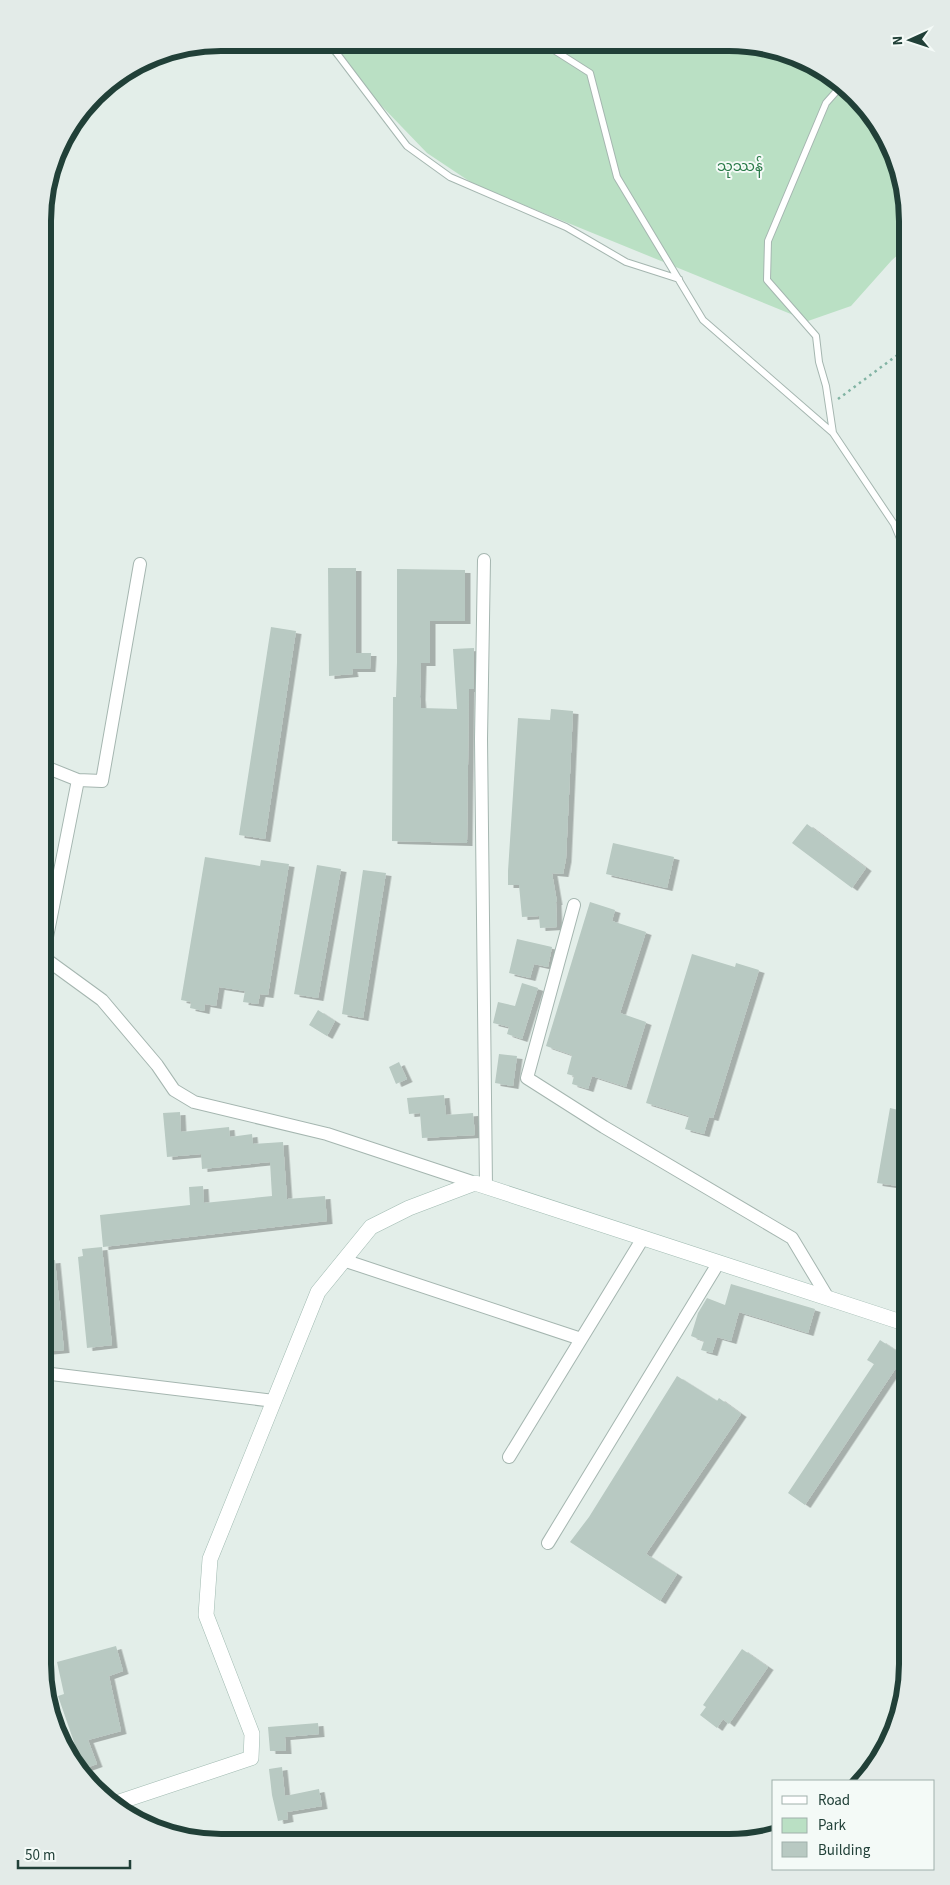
<svg xmlns="http://www.w3.org/2000/svg" width="950" height="1885" font-family="'Source Sans 3','Noto Sans Myanmar',sans-serif">
<style>
.green{fill:#bae0c4}
.building{fill:#b8c9c2;filter:url(#shadow)}
.lines{fill:none;stroke-linecap:round;stroke-linejoin:round}
.lane-casing{stroke:#a5b6b0;stroke-width:8}
.street-casing{stroke:#a5b6b0;stroke-width:14}
.secondary-casing{stroke:#a0bab1;stroke-width:16}
.path{stroke:#81b3a3;stroke-width:2.5;stroke-dasharray:2.5 4;stroke-linecap:butt}
.lane{stroke:#fff;stroke-width:6}
.street{stroke:#fff;stroke-width:12}
.secondary{stroke:#fff;stroke-width:15}
.labels{text-anchor:middle;stroke-width:4;stroke-linejoin:round;paint-order:stroke}
.park-label{font-size:14px;fill:#297a48;stroke:#f4faf7}
.rim{fill:none;stroke:#214038;stroke-width:6}
</style>
<defs>
<filter id="shadow"><feDropShadow dx="5.5" dy="3" stdDeviation="0" flood-color="#0004"/></filter>
</defs>
<rect width="100%" height="100%" fill="#e3eee9"/>
<path class="green" d="M321 43 764 46 847 87 898 164 907 221V247L892 260 851 306 808 321 475 185 427 153Z"/>
<path class="building" d="M328 568H356V653H371L370 669H352L353 674 329 676Z
M397 569 465 570V621H430V663H421L420 697 421 708 457 709 453 649 474 648V689H469L467 843 392 841 393 697H396L397 662Z
M271 627 296 631 265 839 239 835Z
M551 709 573 711 566 859 563 874 552 873 557 902H556L557 927 540 928 539 916 522 917 519 885H508V871L518 718 550 720Z
M807 824 866 868 852 888 792 843Z
M613 843 674 857 667 888 606 874Z
M205 857 260 866 261 860 289 864 268 995 260 994 258 1004 243 1002 245 991 219 987 216 1006 205 1004 204 1011 190 1008 191 1002 181 1000Z
M317 865 341 869 318 998 294 994Z
M363 870 386 873 363 1018 342 1014Z
M590 902 615 910 612 921 646 932 620 1013 646 1022 626 1087 592 1076 588 1089 572 1084 574 1076 567 1074 572 1055 546 1046Z
M517 939 552 947 548 967 534 964 530 978 509 973Z
M692 954 735 967 736 963 759 970 713 1118 709 1117 704 1134 685 1129 689 1116 646 1103Z
M522 983 538 988 522 1039 507 1034 509 1027 493 1023 498 1002 515 1006Z
M318 1010 335 1021 327 1036 309 1025Z
M499 1054 517 1056 513 1086 495 1083Z
M399 1062 407 1079 396 1084 389 1067Z
M444 1095 446 1115 473 1113 475 1135 422 1138 420 1113 409 1114 407 1098Z
M890 1108 907 1112V1137L898 1186 877 1183Z
M180 1112 181 1132 229 1127 230 1137 252 1134 253 1144 283 1142 287 1199 325 1196 327 1221 103 1247 100 1215 190 1205 189 1187 203 1186 204 1203 272 1196 270 1162 202 1169 201 1154 167 1157 163 1113Z
M102 1247 112 1345 87 1348 78 1257 83 1256 82 1249Z
M55 1260 64 1350 43 1352V1261Z
M731 1284 815 1309 808 1333 739 1312 731 1341 717 1337 712 1353 701 1350 704 1341 691 1336 698 1313 707 1298 725 1305Z
M880 1340 904 1356 805 1505 788 1493 874 1364 867 1360Z
M677 1376 717 1401 719 1398 741 1414 646 1554 677 1574 660 1601 570 1542 589 1517Z
M116 1646 123 1671 109 1676 121 1731 88 1740 97 1764 83 1769 72 1746 75 1745 58 1696 64 1694 57 1662Z
M742 1649 768 1667 729 1724 723 1719 717 1728 700 1715 706 1707 703 1705Z
M318 1723 319 1734 285 1737 286 1751H270L268 1727Z
M282 1767 285 1796 319 1789 322 1806 287 1812 288 1819 278 1821 272 1795 269 1769Z"/>
<g class="lines">
<defs>
<path id="lane" d="M329 43 407 146 450 177 566 227 626 262 679 279
M546 45 590 73 617 177 703 320 833 433
M842 85 826 103 768 241 767 280 816 336 819 362 826 386 833 433 894 524 907 555"/>
<path id="street" d="M44 556V552
M484 560 481 739 486 1186
M43 766 78 780 102 781 140 564
M78 780 43 957 102 1000 157 1065 174 1090 194 1102 327 1134 475 1183
M574 905 527 1078 604 1127 792 1238 828 1298
M343 1260 581 1339
M43 1373 274 1401
M509 1457 643 1238
M548 1543 719 1262"/>
<path id="secondary" d="M113 1804 251 1758 252 1734 206 1615 210 1559 318 1292 371 1227 409 1208 475 1183 907 1324"/>
</defs>
<use href="#lane" class="lane-casing"/>
<use href="#street" class="street-casing"/>
<use href="#secondary" class="secondary-casing"/>
<path class="path" d="M838 399 907 348"/>
<use href="#lane" class="lane"/>
<use href="#street" class="street"/>
<use href="#secondary" class="secondary"/>
</g>
<g class="labels">
<g class="park-label">
<text x="740" y="171">သုဿန်</text>
</g>
</g>
<path d="M0 0H950V1885H0ZM221 51H729A170 170 0 0 1 899 221V1664A170 170 0 0 1 729 1834H221A170 170 0 0 1 51 1664V221A170 170 0 0 1 221 51Z" fill="#e3ebe8" fill-rule="evenodd"/>
<path class="rim" d="M221 51H729A170 170 0 0 1 899 221V1664A170 170 0 0 1 729 1834H221A170 170 0 0 1 51 1664V221A170 170 0 0 1 221 51Z"/>
<rect x="772" y="1780" width="162" height="90" fill="#f4faf7" stroke="#a0b0ab"/>
<rect x="782" y="1796" width="25" height="8" fill="#ffffff" stroke="#a0b0ab"/>
<text x="818" y="1805" font-size="15" fill="#214038">Road</text>
<rect x="782" y="1818" width="25" height="15" fill="#bae0c4" stroke="#a0b0ab"/>
<text x="818" y="1830" font-size="15" fill="#214038">Park</text>
<rect x="782" y="1842" width="25" height="15" fill="#b8c9c2" stroke="#a0b0ab"/>
<text x="818" y="1855" font-size="15" fill="#214038">Building</text>
<g transform="translate(910 40) rotate(267)" stroke="#f4faf7" stroke-width="4" paint-order="stroke">
<path d="M0-4L9 19L0 12L-9 19Z" fill="#214038"/>
<text y="-8" font-size="14" font-weight="bold" text-anchor="middle" fill="#214038">N</text>
</g>
<path d="M18 1860v8h112v-8" fill="none" stroke="#214038" stroke-width="2.5"/>
<text x="25" y="1860" font-size="15" fill="#214038" stroke="#f4faf7" stroke-width="4" paint-order="stroke">50 m</text>
</svg>
